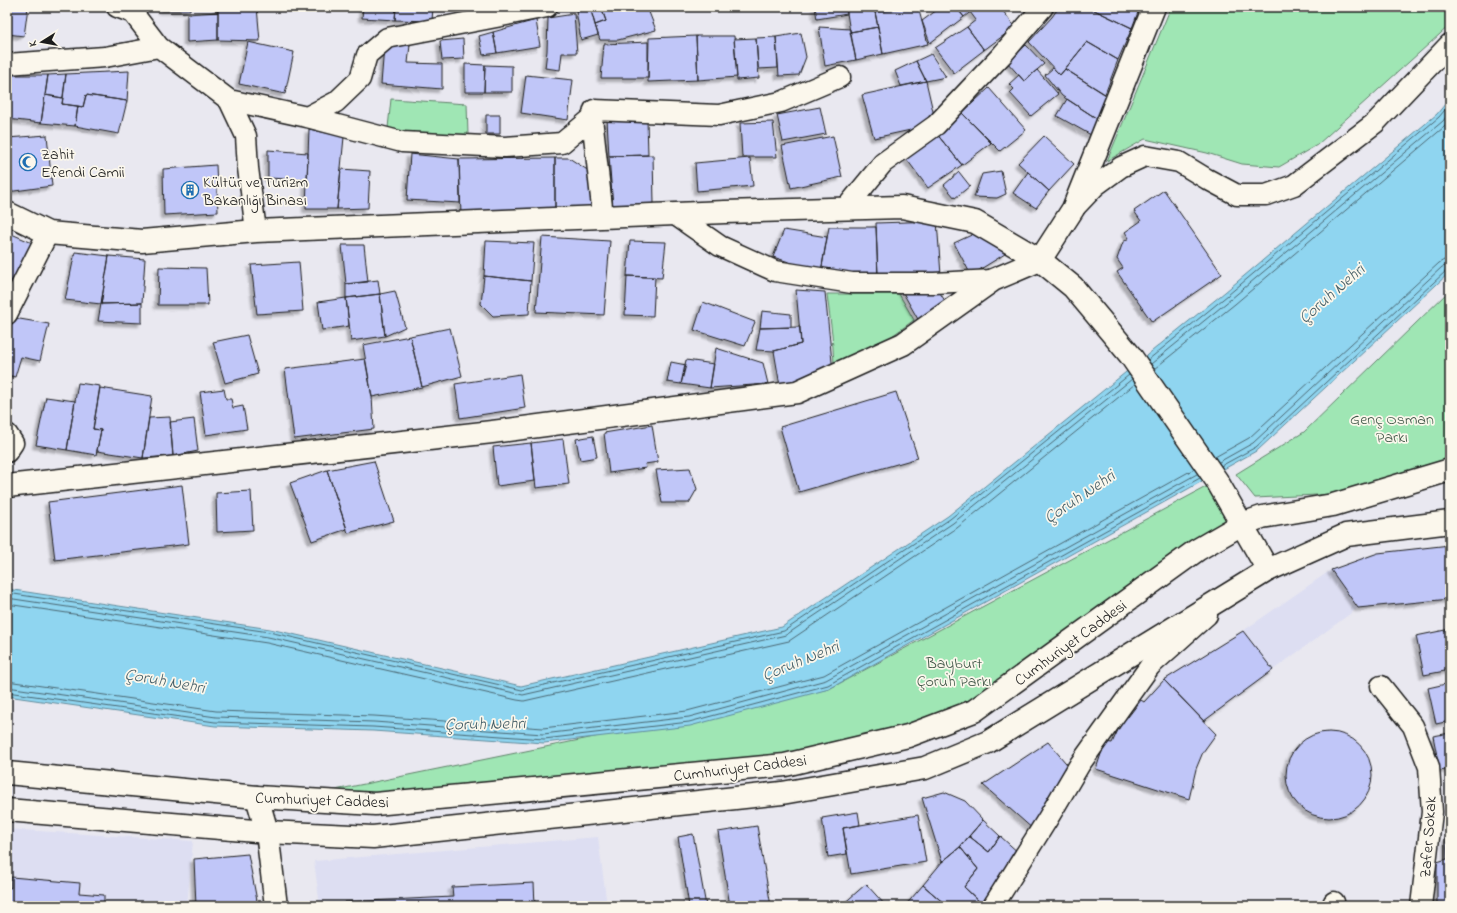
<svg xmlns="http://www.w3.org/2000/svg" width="1457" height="913" font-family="'Indie Flower',sans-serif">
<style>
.built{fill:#dddef2}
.green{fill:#9fe6b4;stroke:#5e8168}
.water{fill:#8fd5f0;stroke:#618b9b}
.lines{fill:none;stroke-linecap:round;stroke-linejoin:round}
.shore{stroke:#4a6671;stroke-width:1}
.building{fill:#c0c6f8;stroke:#1c1c1c;filter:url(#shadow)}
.minor-casing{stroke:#1c1c1c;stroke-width:23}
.tertiary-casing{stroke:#1c1c1c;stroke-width:25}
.secondary-casing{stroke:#1c1c1c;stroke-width:25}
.minor{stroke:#fbf7ec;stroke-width:20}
.tertiary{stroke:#fbf7ec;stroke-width:22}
.secondary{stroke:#fbf7ec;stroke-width:22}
.labels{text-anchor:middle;stroke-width:3.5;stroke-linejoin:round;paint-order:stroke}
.poi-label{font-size:16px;fill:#1c1c1c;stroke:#fbf7ec;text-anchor:start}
.park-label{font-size:16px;fill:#43594a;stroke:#fbf7ec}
.street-label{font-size:16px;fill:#1c1c1c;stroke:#fbf7ec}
.water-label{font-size:17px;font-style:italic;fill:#445d66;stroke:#fbf7ec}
</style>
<defs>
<filter id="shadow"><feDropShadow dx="-3.5" dy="3.5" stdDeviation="1" flood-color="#0004"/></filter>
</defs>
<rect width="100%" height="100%" fill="#e9e8f0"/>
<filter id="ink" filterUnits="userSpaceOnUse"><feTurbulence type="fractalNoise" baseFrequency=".025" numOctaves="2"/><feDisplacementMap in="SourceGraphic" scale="8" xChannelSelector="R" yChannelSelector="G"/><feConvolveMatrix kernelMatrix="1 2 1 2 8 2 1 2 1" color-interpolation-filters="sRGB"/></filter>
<g filter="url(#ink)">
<path class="built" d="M1331 570 1358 608 1273 670 1243 631Z
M7 829 193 841 187 906H7Z
M598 837 607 906H320L314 861Z"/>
<path class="green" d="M1171 7H1450V25L1317 145 1279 167 1242 164 1207 153 1145 139 1107 161Z
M391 99 467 104 468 135H426L388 128Z
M1450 290V470L1378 492 1255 498 1236 474 1304 432Z
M827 294H899L914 320 885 341 834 363 832 334Z
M1217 481 1242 524 974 711 773 766 291 799 829 689Z"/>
<path class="water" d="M1450 98V272L1258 450 829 689 690 726 544 743 373 731 215 726 7 696V589L270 629 521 686 782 627 948 516 1225 292 1437 114Z"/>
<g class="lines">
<path class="shore" d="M1148 360 1228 295 1439 117 1450 104
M1151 364 1231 299 1443 121 1450 112
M1154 369 1235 304 1450 122
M1215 457 1249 438 1439 263 1444 260 1450 259
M1219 462 1253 443 1442 267 1450 265
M1221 466 1256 447 1446 271 1450 270
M7 593 269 632 522 690 784 631 950 519 1129 375
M7 598 268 637 523 695 786 635 953 523 1132 379
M7 604 267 643 517 700 524 701 789 641 957 528 1135 384
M7 681 216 711 374 716 543 728 687 711 824 675 1194 469
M7 687 216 717 374 722 543 734 689 717 826 680 1197 474
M7 692 215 722 373 727 544 739 689 722 828 685 1200 478"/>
</g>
<path class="building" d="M7 7H28L24 36 7 34Z
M162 7H190V10H162Z
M218 7H257L260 41 218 40Z
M363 7H396L395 20 362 18Z
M396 7H433L432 21 395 20Z
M590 7H601L606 21 595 25Z
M590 7 598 35 581 40 576 11Z
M601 7H647L656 30 618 40H600L595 25 606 21Z
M815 7H846L847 14 817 19Z
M846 7H874L878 27 850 32Z
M918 7 928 44 883 54 875 12Z
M941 7H956L964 17 930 43 922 21Z
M956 7H977L964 17Z
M977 7H1000L1015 27 984 50 967 27 976 20 970 12Z
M1059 7H1088L1132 28 1118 60 1087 42 1060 75 1029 42 1052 17Z
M1088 7H1140L1132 28Z
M218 12V40L187 42V14Z
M574 14 577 53H562L560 70 545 68 547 51 548 18Z
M536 20 540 46 497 53 493 32Z
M819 27 850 29 856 60 825 66Z
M878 27 883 54 856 60 850 32Z
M967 27 984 50 954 73 935 48Z
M493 32 497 53 483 55 479 36Z
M801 33 806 57 799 75 779 76 776 37Z
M696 36H734L737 77 698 80Z
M696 36 698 80 648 82 649 38Z
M776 37 778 68 758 69 756 38Z
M756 38 759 78 737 80 734 39Z
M463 39 464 59 442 60 440 41Z
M248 42 294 52 285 94 239 84Z
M648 42V78H601L604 44Z
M1087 42 1118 60 1105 94 1065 69Z
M410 45 408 63 442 64V89L381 84 384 47Z
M1026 45 1044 64 1024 81 1007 62Z
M931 54 946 77 926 81 916 61Z
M916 61 926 81 901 86 895 71Z
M465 64 485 65 484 92H465Z
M485 65 512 66V92H484Z
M1053 68 1060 75 1065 69 1109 97 1099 120 1062 96 1045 75Z
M1037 70 1058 94 1031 116 1010 93 1014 89 1009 84 1019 75 1024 81Z
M129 71 127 101 86 95 83 107 62 104 66 74Z
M66 74 63 98 45 95 48 75Z
M9 75H48L41 123 7 119V85Z
M526 75 573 80 568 120 521 113Z
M926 81 935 120 929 126 874 138 862 95Z
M989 88 1026 130 1000 151 962 113Z
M45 95 63 98 62 104 78 106 75 126 41 123Z
M86 95 127 101 119 134 75 126 78 106 83 107Z
M1067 99 1099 120 1091 135 1057 116Z
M820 107 826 134 783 142 777 115Z
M962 113 991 143 962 165 936 133Z
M486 115H500V134H486Z
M607 119 647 120 648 155 609 156Z
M773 122 777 157H742L740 123Z
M309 129 344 137 337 209H306Z
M936 133 962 165 928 188 905 157Z
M47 135 52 186 7 192V138Z
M833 136 842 177 791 188 782 146Z
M1044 136 1074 164 1049 191 1018 163Z
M268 150 308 153 307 180 268 178Z
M410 154 459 159 460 203 407 200Z
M653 155 654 204 613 208 609 156Z
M555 158V209L461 215 459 159Z
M555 158H569L592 173V206L555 209Z
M750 158 753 186 697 191 695 163Z
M216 165 218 212 164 215 163 169Z
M341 169 370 171 368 208 337 209Z
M1001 171 1006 194 997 198 974 197 982 174Z
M959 172 970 186 955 198 944 185Z
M1028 172 1049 191 1036 208 1013 193Z
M1164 190 1222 274 1152 322 1117 272 1123 268 1117 259 1123 242 1129 238 1125 232 1141 221 1134 211Z
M937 221 941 275 878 277 876 223Z
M829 227H876L878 277 821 272Z
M784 230 827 237 821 272 773 257Z
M7 232 37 245 7 306Z
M978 232 1005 254 971 275 954 243Z
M542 237 610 241 604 315 536 312Z
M486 241 534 243 531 281 484 276Z
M630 241 666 242 662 278 627 276Z
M342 245H364L368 282 346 284Z
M75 252 109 256 101 304 65 300Z
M109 256 145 259 142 303 101 304Z
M299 262 303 311 257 314 251 265Z
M159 267 206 268 208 305H158Z
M484 276 531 281 529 314 493 316 481 304Z
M627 276 655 277 653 316 625 315Z
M378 280 380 294 346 298V284Z
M937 288 945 301 919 321 902 291Z
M796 290 825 292 833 372 780 386 774 351 801 344Z
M395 291 405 327 385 336 380 294Z
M380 294 385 336 351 341 346 298Z
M346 298 349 326 322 330 318 302Z
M703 302 755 322 745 346 694 330Z
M142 303V323L98 321 101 304Z
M762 311 791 314V327L760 328Z
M8 317 49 324 40 361 21 357 15 377 7 375V320Z
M800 327 801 344 774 351 756 350 760 328Z
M450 328 462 376 422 387 410 336Z
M247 335 258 374 225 383 213 342Z
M410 336 422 387 372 397 363 345Z
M716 348 763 363 768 384 710 388Z
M365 359 372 397 374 429 294 439 285 369Z
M686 360 714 364 710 388 681 384Z
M671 362 686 365 681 384 667 382Z
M520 374 525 408 460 418 455 384Z
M78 383 100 386 93 429 101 430 96 455 67 450Z
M100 388 152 396 143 458 97 451 101 430 93 429Z
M224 389 226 399H231L233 408 243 406 247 429 206 435 200 392Z
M896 392 918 458 799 492 780 427Z
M46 397 75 401 67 450 36 445Z
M170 417 173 456 143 458 149 418Z
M194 419 198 451 173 456 170 422Z
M652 425 658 462 645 464 646 468 609 473 604 433Z
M593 436 597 457 580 460 576 439Z
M563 439 569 484 536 488 531 443Z
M531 443 535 481 497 486 493 447Z
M374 461 394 521 348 533 327 470Z
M690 468 697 489 689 503H662L656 470Z
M327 470 347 529 312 541 290 483Z
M182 485 189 544 55 560 48 502Z
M251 491 253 530 217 532 216 493Z
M1450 545V599L1358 608 1331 570 1378 553Z
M1450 629V670L1424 675 1416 636Z
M1243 631 1273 670 1204 721 1164 680Z
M1164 680 1216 734 1203 752 1196 769 1189 799 1096 769 1105 742 1112 743 1125 715 1128 717 1141 700 1144 702Z
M1450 683V721L1436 724 1428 688Z
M1286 775a43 43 0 1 1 86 0a43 43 0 1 1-86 0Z
M1450 733V769L1440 771 1433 736Z
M1048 742 1071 769 1034 830 983 785Z
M944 792 965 801 983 820 960 847 942 862 922 798Z
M858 812 860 825 843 828 847 854 828 857 822 818Z
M918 815 926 862 851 874 843 828Z
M983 820 1000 836 989 852 969 836Z
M757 826 771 906H730L718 832Z
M693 834 706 906H689L678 837Z
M969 836 989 852 1000 836 1020 854 983 905 964 887 978 869 960 847Z
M1450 837V859H1447L1446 838Z
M960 847 978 869 964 887 983 905 982 906H947L923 885 942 862Z
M248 854 258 906H196L194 859Z
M1447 859H1450V903H1437V862Z
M11 877 80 883 79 893 104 895V906H7V887L11 888Z
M534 883 535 906H345V902L453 897 452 887Z
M866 884 886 906H841Z
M923 885 947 906H905Z"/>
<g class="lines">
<defs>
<path id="minor" d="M117 7 133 13 159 47 229 100 246 136 248 168 256 231
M7 64 105 57 159 47
M229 100 307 117 336 102 360 79 367 55 387 38 547 7
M307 117 402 142 505 147 562 143 592 118 594 110 719 115 781 102 840 77
M592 118 603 216
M1076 206 1095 186 1121 167 1145 156 1179 162 1207 179 1237 195H1266L1294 185 1375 123 1450 44
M846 208 883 163 936 125 1002 55 1043 7
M674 214 720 246 775 271 852 283H934L993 280
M7 314 48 233
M7 434 13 443 7 452
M1381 686 1413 726 1429 767 1432 812 1421 906
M993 906 1047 820 1080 764 1150 666 1207 615
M1332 906 1334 902"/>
<path id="tertiary" d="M7 213 48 233 142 241 256 231 725 212 902 207 975 222 1040 260 1073 287 1130 355 1217 481 1268 570
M7 486 492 432 797 392 903 344 993 280 1040 260 1073 209 1154 7
M257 797 267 832 276 906"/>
<path id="secondary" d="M7 773 257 797 375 804 785 765 908 736 974 711 1197 550 1242 524 1262 517 1333 505 1450 470
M7 810 267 832 373 837 782 793 925 768 988 742 1268 570 1346 535 1450 522"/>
</defs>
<use href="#minor" class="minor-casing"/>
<use href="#tertiary" class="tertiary-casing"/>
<use href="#secondary" class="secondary-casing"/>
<use href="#minor" class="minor"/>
<use href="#tertiary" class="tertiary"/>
<use href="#secondary" class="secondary"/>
</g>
</g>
<defs>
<symbol id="mosque-ring" viewBox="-11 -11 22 22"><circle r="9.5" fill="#fbf7ec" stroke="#1f6fb2" stroke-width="1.5"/><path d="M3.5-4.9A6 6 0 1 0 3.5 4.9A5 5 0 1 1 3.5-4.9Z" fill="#1f6fb2"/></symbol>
<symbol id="building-ring" viewBox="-11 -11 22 22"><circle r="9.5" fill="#fbf7ec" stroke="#1f6fb2" stroke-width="1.5"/><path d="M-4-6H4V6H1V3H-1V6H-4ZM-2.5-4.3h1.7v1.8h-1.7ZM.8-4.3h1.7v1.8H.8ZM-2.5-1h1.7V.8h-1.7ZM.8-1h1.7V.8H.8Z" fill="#1f6fb2"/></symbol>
</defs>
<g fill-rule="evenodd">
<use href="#mosque-ring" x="18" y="152" width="20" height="20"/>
<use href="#building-ring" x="180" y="180" width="20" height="20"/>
</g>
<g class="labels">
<g class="poi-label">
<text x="41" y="159">Zahit<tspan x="41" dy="18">Efendi Camii</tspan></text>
<text x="203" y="187">Kültür ve Turizm<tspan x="203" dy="18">Bakanlığı Binası</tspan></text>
</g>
<g class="park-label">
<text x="1392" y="424">Genç Osman<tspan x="1392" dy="18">Parkı</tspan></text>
<text x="954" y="668">Bayburt<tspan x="954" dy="18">Çoruh Parkı</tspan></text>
</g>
<g class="street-label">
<text transform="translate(1070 642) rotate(-36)" y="6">Cumhuriyet Caddesi</text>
<text transform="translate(740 767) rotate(-7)" y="6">Cumhuriyet Caddesi</text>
<text transform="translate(322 799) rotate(2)" y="6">Cumhuriyet Caddesi</text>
<text transform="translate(1427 837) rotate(-86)" y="6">Zafer Sokak</text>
</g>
<g class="water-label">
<text transform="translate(1331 293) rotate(-41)" y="6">Çoruh Nehri</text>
<text transform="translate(1079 496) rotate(-34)" y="6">Çoruh Nehri</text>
<text transform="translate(800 660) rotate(-22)" y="6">Çoruh Nehri</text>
<text transform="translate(165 680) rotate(10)" y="6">Çoruh Nehri</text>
<text transform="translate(485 723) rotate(-1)" y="6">Çoruh Nehri</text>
</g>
</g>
<rect width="1457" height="913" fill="none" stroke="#fbf7ec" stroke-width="24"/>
<rect x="12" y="12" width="1433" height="889" fill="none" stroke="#1c1c1c" stroke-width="1.5" filter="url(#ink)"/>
<g transform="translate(42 42) rotate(259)" stroke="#fbf7ec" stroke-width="3" paint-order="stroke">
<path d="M0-3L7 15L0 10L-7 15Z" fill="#1c1c1c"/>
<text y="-6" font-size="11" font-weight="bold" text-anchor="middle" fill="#1c1c1c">K</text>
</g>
</svg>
